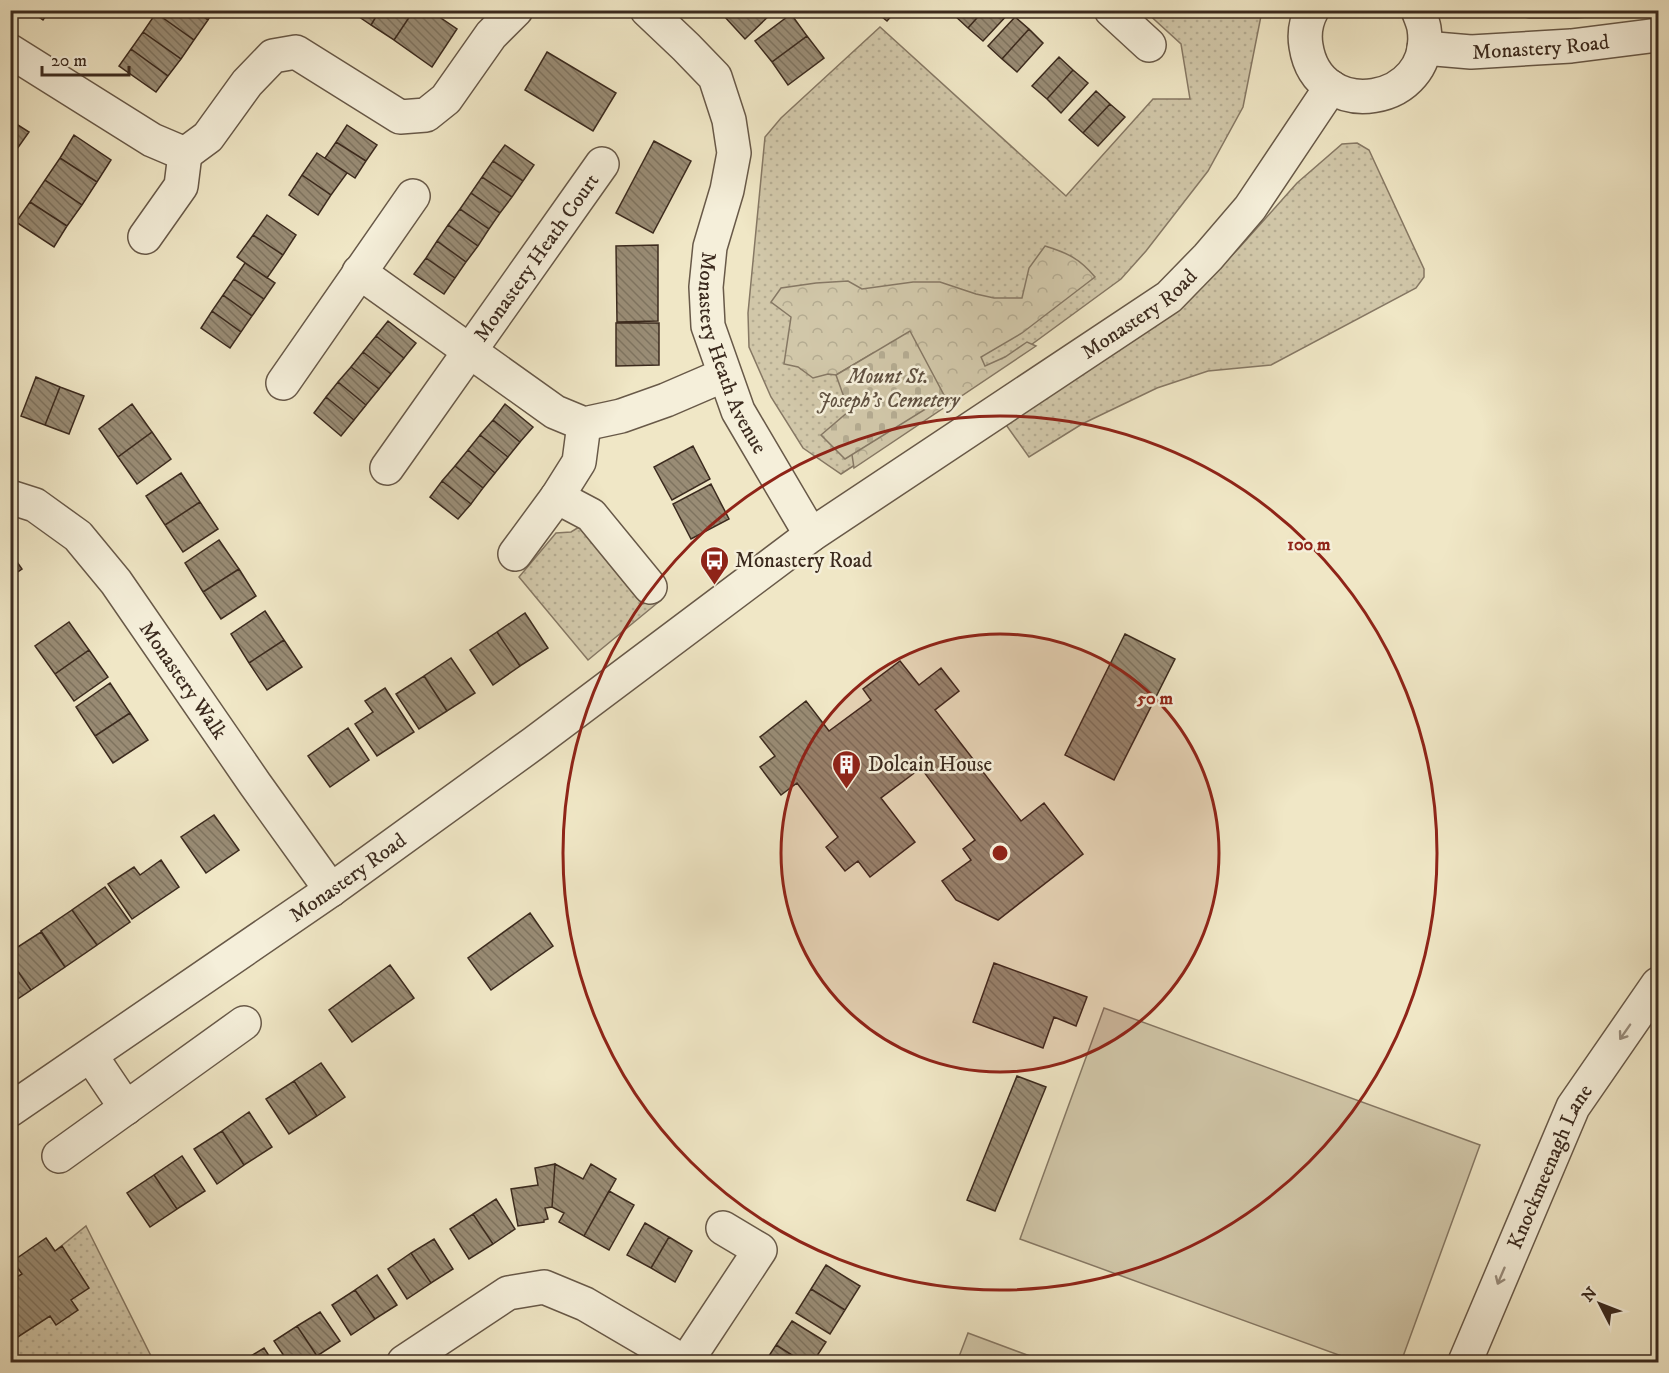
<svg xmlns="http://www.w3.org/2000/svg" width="1669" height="1373" font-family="'IM FELL DW Pica',serif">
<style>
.grass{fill:url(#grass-dots);stroke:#867864;stroke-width:1.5}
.forest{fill:url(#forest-crowns);stroke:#867864;stroke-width:1.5}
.cemetery{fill:url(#cemetery-stones);stroke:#867864;stroke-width:1.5}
.green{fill:#d1c7a9;stroke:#867864;stroke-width:1.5}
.building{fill:url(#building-back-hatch);stroke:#3b2a1e;stroke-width:1.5}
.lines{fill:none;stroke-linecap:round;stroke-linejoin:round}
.minor-casing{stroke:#685948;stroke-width:36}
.tertiary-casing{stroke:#685948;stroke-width:36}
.minor{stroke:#f5efda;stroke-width:33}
.tertiary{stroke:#f5efda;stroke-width:33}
.oneway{stroke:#988c7c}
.ring{fill:none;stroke:#8f2418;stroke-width:3}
.labels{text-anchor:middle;stroke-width:5;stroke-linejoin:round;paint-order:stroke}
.street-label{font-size:21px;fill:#3b2a1e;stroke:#f5efda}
.park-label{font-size:21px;font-style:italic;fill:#605141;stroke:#f5efda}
.poi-label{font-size:21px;fill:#3b2a1e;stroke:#f5efda;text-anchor:start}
.centre{fill:#8f2418;stroke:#f5efda;stroke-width:3}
.ring-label{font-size:18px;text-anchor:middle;font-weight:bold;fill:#8f2418;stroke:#f5efda;stroke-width:5;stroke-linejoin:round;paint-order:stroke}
</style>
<defs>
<pattern id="grass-dots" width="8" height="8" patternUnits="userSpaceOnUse" patternTransform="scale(1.5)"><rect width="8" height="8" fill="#d1c7a9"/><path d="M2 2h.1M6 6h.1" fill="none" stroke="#b4ab91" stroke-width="1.8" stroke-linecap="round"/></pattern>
<pattern id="forest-crowns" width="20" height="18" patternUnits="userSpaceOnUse" patternTransform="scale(1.5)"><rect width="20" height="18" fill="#d1c7a9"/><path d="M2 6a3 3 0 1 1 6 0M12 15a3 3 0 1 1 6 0" fill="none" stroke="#b4ab91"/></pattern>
<pattern id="cemetery-stones" width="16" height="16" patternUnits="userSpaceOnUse" patternTransform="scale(1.5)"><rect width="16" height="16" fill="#d1c7a9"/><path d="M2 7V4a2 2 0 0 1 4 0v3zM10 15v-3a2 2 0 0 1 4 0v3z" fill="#b4ab91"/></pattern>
<pattern id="building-back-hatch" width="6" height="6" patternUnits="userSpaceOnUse" patternTransform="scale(1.5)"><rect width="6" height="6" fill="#998c75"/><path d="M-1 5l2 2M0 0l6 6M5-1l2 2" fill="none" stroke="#7e735f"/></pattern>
</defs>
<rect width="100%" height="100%" fill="#f0e7c6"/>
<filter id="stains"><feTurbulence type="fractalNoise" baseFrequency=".00333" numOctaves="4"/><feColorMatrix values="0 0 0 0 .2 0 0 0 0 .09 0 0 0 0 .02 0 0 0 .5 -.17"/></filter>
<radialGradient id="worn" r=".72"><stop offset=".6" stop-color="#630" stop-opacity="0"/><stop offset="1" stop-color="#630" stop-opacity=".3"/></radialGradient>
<path class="grass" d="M1145 11H1262L1243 107 1208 171 1146 251 1121 279 968 391 841 474 803 448 771 397 749 347 748 313 765 137 781 118 880 27 1066 196 1153 99H1190L1181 44Z
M1493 11H1649L1577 18H1529Z
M1357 143 1369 150 1424 269V277L1416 288 1271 365 1208 371 1157 388 1082 424 1029 457 1004 422 1180 308 1239 248 1297 183 1342 144Z
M579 527 642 604 661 600 588 660 519 577 556 533 571 532Z
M86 1226 154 1362H11V1274L55 1251Z"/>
<path class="forest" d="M1045 246C1068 253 1080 259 1095 277L1022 333 981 357 985 366 1005 357 1027 342 1036 346 854 468 851 448 873 353 836 375 828 374 813 378 798 367 784 364 791 317 771 302 781 288 816 283 848 281 862 289 913 282H940L976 294 994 298H1022L1029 268Z"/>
<path class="cemetery" d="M910 331 945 397 845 459 821 435 849 411 836 375Z"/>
<path class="green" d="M1104 1008 1480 1145 1401 1362H1358L1020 1239Z
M968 1333 1046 1362H957Z"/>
<path class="building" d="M29 10H50L43 20Z
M157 10H194L208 20 194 40 156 13Z
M194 10H214L208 20Z
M349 10H380L371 25Z
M380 10H414L394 40 371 25Z
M414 10H429L457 29 432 67 394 40Z
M730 10H775L745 39 724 16Z
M878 10H894L895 12 887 21 876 12Z
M958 10H984L968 28 954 15Z
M984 10H1008L1010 12 983 41 968 28Z
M156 13 194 40 181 59 143 32Z
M791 14 807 36 772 62 755 41Z
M1015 17 1029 29 1002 59 988 46Z
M1029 29 1043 43 1017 72 1002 59Z
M143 32 181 59 168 76 131 49Z
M807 36 824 58 788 85 772 62Z
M131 49 168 76 156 92 119 66Z
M547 52 616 93 593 131 525 90Z
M1059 57 1073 70 1047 99 1032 86Z
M1073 70 1088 83 1061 113 1047 99Z
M1096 91 1110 104 1083 133 1069 120Z
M1110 104 1125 117 1098 146 1083 133Z
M10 120 29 132 10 159Z
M347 125 377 145 366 161 336 142Z
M74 135 111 160 97 182 60 158Z
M654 141 691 161 653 233 616 213Z
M336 142 366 161 355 178 325 158Z
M505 145 534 165 523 181 493 161Z
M317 153 347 173 331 195 302 175Z
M60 158 97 182 82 205 45 180Z
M493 161 523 181 512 197 482 177Z
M302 175 331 195 318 215 289 195Z
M482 177 512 197 500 213 471 193Z
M45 180 82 205 67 226 30 202Z
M471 193 500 213 489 229 460 209Z
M30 202 67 226 54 247 16 222Z
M460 209 489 229 478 246 448 225Z
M267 215 296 235 283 255 253 235Z
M448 225 478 246 466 262 437 241Z
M253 235 283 255 267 278 237 257Z
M437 241 466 262 455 278 426 258Z
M658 245V321L617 322 616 246Z
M426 258 455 278 444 294 414 274Z
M245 263 275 283 264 299 234 279Z
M234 279 264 299 252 316 223 295Z
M223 295 252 316 241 332 212 311Z
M212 311 241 332 230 348 201 328Z
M388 321 416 343 404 358 376 336Z
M616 323H659V365L616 366Z
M376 336 404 358 391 374 363 352Z
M363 352 391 374 379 389 351 367Z
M351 367 379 389 366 405 338 382Z
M36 377 60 387 45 425 21 416Z
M338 382 366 405 354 420 326 397Z
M60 387 84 396 69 434 45 425Z
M326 397 354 420 341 436 314 413Z
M132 404 152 432 118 457 99 429Z
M505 404 533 427 520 442 493 420Z
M493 420 520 442 508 457 480 435Z
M152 432 171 459 137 484 118 457Z
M480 435 508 457 495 473 468 450Z
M693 446 710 479 672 500 654 467Z
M468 450 495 473 483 488 455 466Z
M455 466 483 488 471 504 442 481Z
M181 473 200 502 165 525 146 496Z
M442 481 471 504 458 519 430 497Z
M711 484 729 519 691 539 673 504Z
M200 502 218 529 183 552 165 525Z
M219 540 239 569 203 592 185 563Z
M10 552 22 569 10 577Z
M239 569 256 596 221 619 203 592Z
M265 611 284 640 249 663 231 634Z
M525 613 548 648 520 666 497 632Z
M69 622 89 650 55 674 35 646Z
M497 632 520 666 493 685 470 650Z
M1125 634 1175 659 1114 780 1065 755Z
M284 640 302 667 267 690 249 663Z
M89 650 108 677 74 701 55 674Z
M451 658 475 693 447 711 424 676Z
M900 661 919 685 941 668 959 691 935 710 1021 821 1044 803 1083 854 998 920 956 900 942 881 971 860 963 849 975 840 921 768 881 798 915 842 870 877 858 861 845 871 826 847 838 837 797 783 781 795 760 767 775 756 760 737 806 701 829 731 871 700 863 689Z
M424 676 447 711 419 729 396 694Z
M110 683 130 713 95 736 76 707Z
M385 688 414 732 377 756 355 724 373 712 365 701Z
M130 713 148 740 113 763 95 736Z
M348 728 369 760 330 787 308 756Z
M214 815 239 850 206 873 181 837Z
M161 860 179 887 132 919 108 884 134 867 140 875Z
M105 887 130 922 97 945 72 910Z
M72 910 97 945 65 967 41 931Z
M530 913 553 946 491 990 468 958Z
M41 932 65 967 31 990 10 960V952Z
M10 960 31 990 10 1004Z
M994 963 1087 997 1076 1026 1054 1017 1043 1048 973 1022Z
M390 965 414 998 352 1042 329 1010Z
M321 1063 345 1097 317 1116 294 1081Z
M1017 1076 1046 1087 995 1211 967 1200Z
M294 1081 317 1116 289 1134 266 1099Z
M249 1112 272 1147 244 1165 222 1131Z
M222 1131 244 1165 217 1184 194 1149Z
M182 1156 205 1191 177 1209 154 1175Z
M555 1164 583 1179 591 1164 616 1179 584 1236 559 1222 564 1213 552 1207Z
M555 1164 552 1207 545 1208 548 1219 544 1220V1222L518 1226 511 1189 538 1185 535 1168Z
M154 1175 177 1209 150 1227 127 1193Z
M609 1191 634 1205 609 1250 584 1236Z
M496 1199 515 1229 493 1244 473 1214Z
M473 1214 493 1244 469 1259 450 1229Z
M645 1223 669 1237 651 1268 627 1255Z
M669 1237 692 1251 675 1282 651 1268Z
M46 1238 55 1251 62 1246 89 1288 71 1300 78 1310 56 1325 50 1316 10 1342V1281L22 1274 13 1261Z
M434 1239 453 1269 431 1283 411 1253Z
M411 1253 431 1283 407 1299 388 1269Z
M826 1265 860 1286 845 1310 811 1289Z
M377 1275 397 1305 375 1319 355 1290Z
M811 1289 845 1310 830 1334 796 1313Z
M355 1290 375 1319 351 1335 332 1305Z
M320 1312 340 1341 317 1356 297 1326Z
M792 1321 826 1342 813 1362H803L776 1345Z
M297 1326 317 1356 307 1362H288L274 1341Z
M776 1345 803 1362H765Z
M264 1348 273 1362H241Z"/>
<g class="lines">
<defs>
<g id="minor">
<path id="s1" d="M647 10 686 47 715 77 729 120 734 153 727 190 710 247 706 287 708 326 738 411 811 535"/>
<path d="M1111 10 1149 45"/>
<path d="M10 51 152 140 185 154"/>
<path d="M185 154 208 137 247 83 273 56 296 52 400 117 426 115 446 99 491 35 516 10"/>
<path d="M145 237 181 186 185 154"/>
<path d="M359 272 555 412 584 424 621 416 666 400 724 375"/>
<path d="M283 383 413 196"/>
<path id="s2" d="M387 468 602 164"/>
<path id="s3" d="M10 497 35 505 78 536 116 582 255 784 331 890"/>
<path d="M557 497 591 515 650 587"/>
<path d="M515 554 557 497 579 462 584 424"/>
<path d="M91 1056 126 1108"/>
<path d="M59 1156 244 1023"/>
<path d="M404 1362 508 1293 544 1287 585 1304 684 1362"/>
<path d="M686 1362 760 1250 723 1228"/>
<path id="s4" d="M1465 1362 1573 1107 1658 984"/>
</g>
<g id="tertiary">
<path d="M1312 10C1306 21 1304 34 1306 46 1318 125 1436 105 1424 28 1423 22 1420 16 1418 10"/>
<path id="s5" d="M1424 48 1471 52 1571 46 1658 35"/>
<path id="s6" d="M10 1110 331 890 534 743 811 535 1169 297 1208 257 1250 208 1331 87"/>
</g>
</defs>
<use href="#minor" class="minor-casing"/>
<use href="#tertiary" class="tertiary-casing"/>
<use href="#minor" class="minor"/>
<use href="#tertiary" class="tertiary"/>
</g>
<defs><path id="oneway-shaft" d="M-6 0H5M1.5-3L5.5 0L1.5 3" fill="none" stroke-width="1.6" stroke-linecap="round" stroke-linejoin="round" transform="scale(1.5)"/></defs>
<g class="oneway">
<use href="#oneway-shaft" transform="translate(1625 1032) rotate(125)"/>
<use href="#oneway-shaft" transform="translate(1501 1276) rotate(113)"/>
</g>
<circle cx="1000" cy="853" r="219" fill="#8f2418" fill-opacity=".12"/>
<g class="ring">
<circle cx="1000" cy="853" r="219"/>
<circle cx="1000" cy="853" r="437"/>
</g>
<defs>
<symbol id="bus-pin" viewBox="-11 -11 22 30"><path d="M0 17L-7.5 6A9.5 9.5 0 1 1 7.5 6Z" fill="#8f2418" stroke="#f5efda"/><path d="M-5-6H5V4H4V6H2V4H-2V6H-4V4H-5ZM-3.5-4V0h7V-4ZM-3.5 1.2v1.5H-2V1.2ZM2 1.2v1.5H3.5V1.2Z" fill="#fff"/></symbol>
<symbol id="building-pin" viewBox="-11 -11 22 30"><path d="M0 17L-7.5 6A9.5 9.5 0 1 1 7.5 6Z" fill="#8f2418" stroke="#f5efda"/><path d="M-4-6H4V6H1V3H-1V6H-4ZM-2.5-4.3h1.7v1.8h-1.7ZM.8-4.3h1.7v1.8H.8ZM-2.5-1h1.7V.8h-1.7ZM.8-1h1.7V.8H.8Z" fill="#fff"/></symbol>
</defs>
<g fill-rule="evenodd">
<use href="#bus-pin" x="698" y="544" width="33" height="45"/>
<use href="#building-pin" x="830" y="748" width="33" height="45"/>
</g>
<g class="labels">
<g class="street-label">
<text dy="7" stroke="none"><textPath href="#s5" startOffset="117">Monastery Road</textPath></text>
<text dy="7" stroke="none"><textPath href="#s2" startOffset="258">Monastery Heath Court</textPath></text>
<text dy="7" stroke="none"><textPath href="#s6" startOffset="1382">Monastery Road</textPath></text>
<text dy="7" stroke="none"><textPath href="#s1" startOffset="382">Monastery Heath Avenue</textPath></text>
<text dy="7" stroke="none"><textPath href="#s3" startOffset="258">Monastery Walk</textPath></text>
<text dy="7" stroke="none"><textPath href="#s6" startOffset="410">Monastery Road</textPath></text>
<text dy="7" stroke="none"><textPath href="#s4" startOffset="213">Knockmeenagh Lane</textPath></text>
</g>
<g class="park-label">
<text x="888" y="383">Mount St.<tspan x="888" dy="24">Joseph's Cemetery</tspan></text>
</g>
<g class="poi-label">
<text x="735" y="567">Monastery Road</text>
<text x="868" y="771">Dolcain House</text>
</g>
</g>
<circle cx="1000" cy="853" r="9" class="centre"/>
<g class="ring-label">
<text x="1309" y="550">100 m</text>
<text x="1155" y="704">50 m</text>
</g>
<rect width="1669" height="1373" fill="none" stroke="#f0e7c6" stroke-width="36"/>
<rect x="12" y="12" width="1645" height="1349" fill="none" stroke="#3b2a1e" stroke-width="3"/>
<rect x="18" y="18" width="1633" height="1337" fill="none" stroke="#3b2a1e" stroke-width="1.5"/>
<g transform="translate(1600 1304) rotate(312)" stroke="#f5efda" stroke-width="4.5" paint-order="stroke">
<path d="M0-4.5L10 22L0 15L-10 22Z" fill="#3b2a1e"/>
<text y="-9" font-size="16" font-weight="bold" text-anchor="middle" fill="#3b2a1e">N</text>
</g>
<path d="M42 66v9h87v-9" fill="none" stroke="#3b2a1e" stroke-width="3"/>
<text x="51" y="66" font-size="18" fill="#3b2a1e" stroke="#f5efda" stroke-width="4.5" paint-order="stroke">20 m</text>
<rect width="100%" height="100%" filter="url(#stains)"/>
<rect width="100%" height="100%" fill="url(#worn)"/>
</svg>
